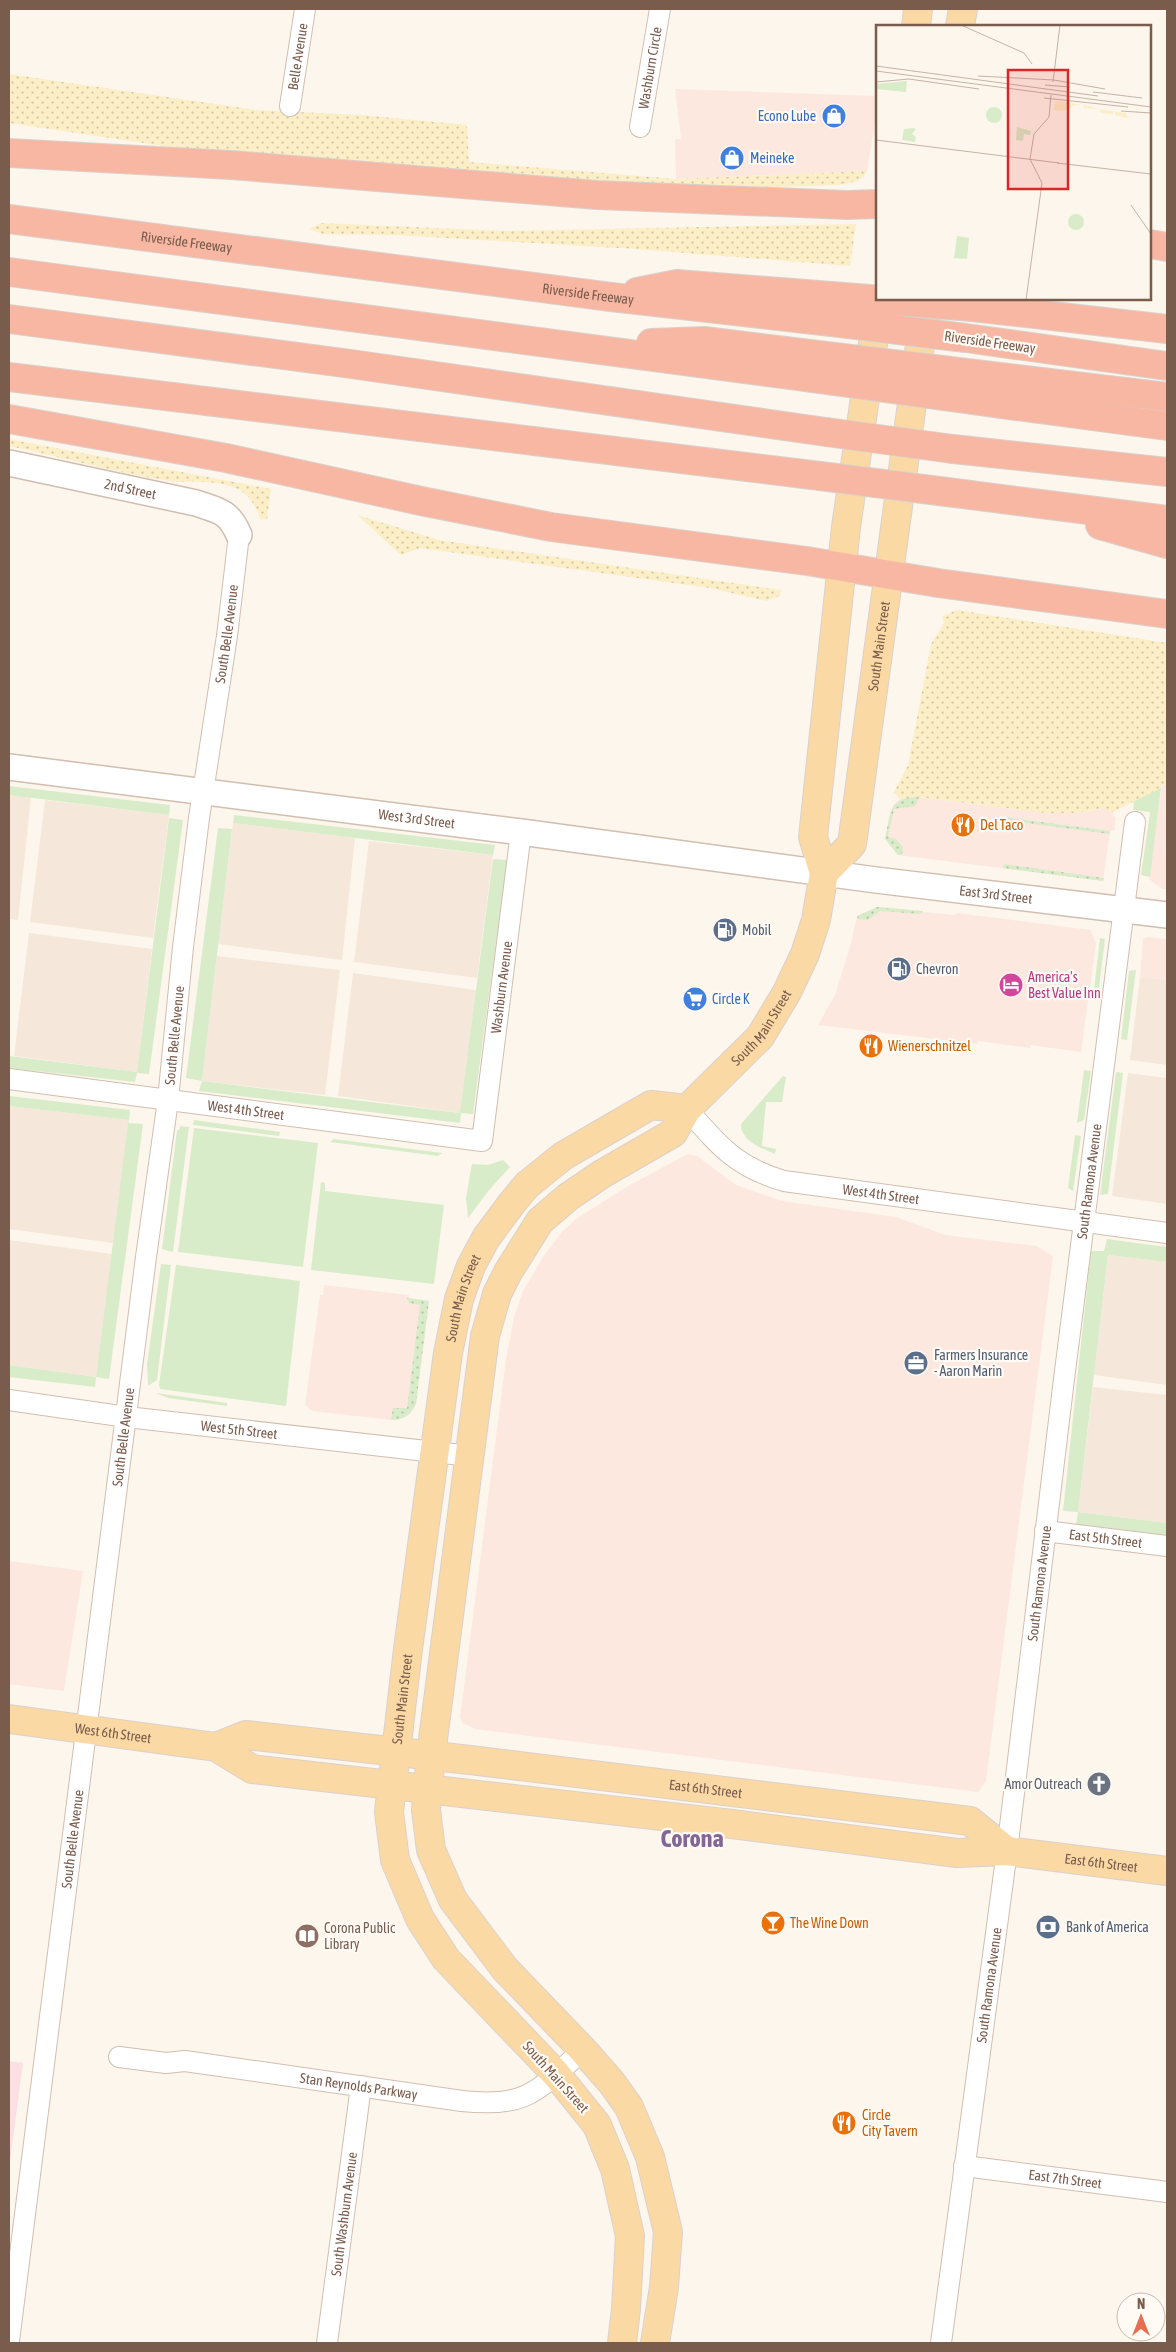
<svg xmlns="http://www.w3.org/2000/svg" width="1176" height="2352" font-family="'Asap Condensed',sans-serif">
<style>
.residential{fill:#f5e8da}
.commercial{fill:#fde8e0}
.medical{fill:#fbdfe3}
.grass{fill:#d8ecc9}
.sand{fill:url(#sand-dots)}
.park{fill:url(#park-dots)}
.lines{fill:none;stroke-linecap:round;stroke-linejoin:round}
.minor-casing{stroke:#d1beb0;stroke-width:22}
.tertiary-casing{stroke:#d1beb0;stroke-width:28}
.primary-casing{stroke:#dad1cd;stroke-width:30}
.motorway-casing{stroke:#dad1cd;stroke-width:30}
.minor{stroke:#fff;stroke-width:20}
.tertiary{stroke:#fff;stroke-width:25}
.primary{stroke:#fbd9a5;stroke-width:28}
.motorway{stroke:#f7b7a3;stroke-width:28}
.motorway-bridge-casing{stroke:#dad1cd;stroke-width:30;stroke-linecap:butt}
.motorway-bridge{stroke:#f7b7a3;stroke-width:28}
.labels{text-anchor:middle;stroke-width:4.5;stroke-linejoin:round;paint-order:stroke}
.street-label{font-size:14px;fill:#7a5c4d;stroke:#fffaf3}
.shop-label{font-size:14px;fill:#366cbe;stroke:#fffaf3;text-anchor:start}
.food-label{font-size:14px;fill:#c56008;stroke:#fffaf3;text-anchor:start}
.service-label{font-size:14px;fill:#4e5e75;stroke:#fffaf3;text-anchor:start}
.hotel-label{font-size:14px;fill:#b23c85;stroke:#fffaf3;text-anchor:start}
.worship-label{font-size:14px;fill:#5b616d;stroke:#fffaf3;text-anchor:end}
.education-label{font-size:14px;fill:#785e54;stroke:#fffaf3;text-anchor:start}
.town-label{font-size:24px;font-weight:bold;fill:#846695;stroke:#fffaf3}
.inset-road{fill:none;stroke:#c5b3a7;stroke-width:1}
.view{fill:#d62828;fill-opacity:0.15;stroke:#d62828;stroke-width:2.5}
.inset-edge{fill:none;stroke:#7a5c4d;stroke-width:2.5}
</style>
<defs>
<pattern id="sand-dots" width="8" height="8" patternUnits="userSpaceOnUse" patternTransform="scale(1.25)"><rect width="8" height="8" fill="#fcefc7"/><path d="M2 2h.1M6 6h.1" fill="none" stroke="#d1c5a4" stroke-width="1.8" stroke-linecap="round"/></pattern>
<pattern id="park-dots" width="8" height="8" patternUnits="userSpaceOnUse" patternTransform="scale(1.25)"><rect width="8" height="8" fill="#d8ecc9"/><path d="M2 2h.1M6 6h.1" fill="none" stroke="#b4c2a5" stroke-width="1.8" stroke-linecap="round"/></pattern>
</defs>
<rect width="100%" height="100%" fill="#fdf6ec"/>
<path class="residential" d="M9 795 31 797 18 920 9 919Z
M45 800 169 815 153 938 30 922Z
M233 823 355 838 342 960 218 944Z
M369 841 493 855 477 978 354 962Z
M29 933 152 949 137 1072 14 1056Z
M217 956 340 970 325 1095 202 1081Z
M353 973 476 990 461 1113 338 1096Z
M1140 977 1167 980V1065L1130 1060Z
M1128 1073 1167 1078V1204L1112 1196Z
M9 1106 129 1120 113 1243 9 1229Z
M9 1240 112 1254 96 1377 9 1365Z
M1108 1255 1167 1262V1385L1094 1375Z
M1093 1387 1167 1395V1523L1078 1512Z"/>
<path class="commercial" d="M675 89 877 96V110L867 171 676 179 675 139H681Z
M1162 784 1167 785V889H1162L1149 879Z
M920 797 1045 813H1076L1106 808V811L1113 812V816L1116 817 1114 831H1110L1103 881 898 855 885 839 893 805 900 799Z
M877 907 953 915 958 913 1091 930 1096 944 1081 1052 1030 1045V1048L978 1041 977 1044 818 1025 835 995 851 943 857 916Z
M1147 937 1167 939V980L1140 977 1143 939Z
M688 1154 697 1156 736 1185 782 1201 896 1217 945 1235 1037 1246 1053 1256 986 1781 978 1792 475 1729 463 1723 460 1718 506 1359 514 1317 523 1291 543 1257 562 1232 576 1219 628 1186Z
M324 1285 409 1295V1298L429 1301 416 1404 410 1414 404 1417 391 1420 312 1411 305 1405 320 1295H323Z
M9 1561 83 1571 64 1691 9 1684Z"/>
<path class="medical" d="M9 2061 23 2063 9 2168Z"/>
<path class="grass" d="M9 786 170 805 169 815 9 795Z
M1161 788 1150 877 1141 875 1150 812 1133 810 1134 800Z
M234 815 495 845 493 855 233 823Z
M169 818 183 820 149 1074 137 1073 135 1082 9 1068V1056L137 1072Z
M218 828 232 829 202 1081 460 1113 493 859 507 860 473 1114 461 1113 460 1123 199 1091 202 1081 186 1078Z
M1100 938 1105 939 1098 996 1093 998Z
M1136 970 1127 1040 1121 1039 1129 971Z
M1084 1070 1091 1071 1084 1120 1077 1123Z
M1116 1072 1123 1073 1108 1194 1100 1195Z
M783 1076 786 1077 782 1102H766L762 1146 776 1149 775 1154C761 1148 741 1141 741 1124Z
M9 1096 130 1110 129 1120 9 1106Z
M194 1120 280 1132 279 1136 193 1125Z
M128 1123 143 1124 109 1379 96 1377 95 1387 9 1377V1365L96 1377Z
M180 1126 189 1127 173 1252 162 1249 177 1130H179Z
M194 1128 318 1143 303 1267 178 1252Z
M1075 1135 1081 1136 1073 1191 1068 1188Z
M334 1139 442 1153 438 1156 330 1142Z
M503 1160 510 1167 489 1190 468 1218 466 1198 472 1164 488 1165Z
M321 1182 325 1183V1191L444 1205 434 1284 311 1270Z
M1107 1239 1167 1247V1262L1108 1255 1078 1512 1167 1523V1535L1076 1524 1078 1512 1063 1511 1091 1251H1104Z
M161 1264 171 1265 157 1380 148 1386 147 1364Z
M176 1265 300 1281 286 1406 160 1389 159 1385Z
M156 1393 227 1403V1406L168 1398Z"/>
<path class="sand" d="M9 74 256 110 361 115 467 125 469 162 676 179 867 171C862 183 849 183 837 185L631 191 245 158 9 123Z
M321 223 505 231 856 224 850 266 635 249 395 235 323 234 309 229Z
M9 439 271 489 267 520 260 519C257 509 251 497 241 491 220 478 193 484 170 481 116 473 62 457 9 446Z
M357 515 439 540 781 590 780 596 766 601 710 588 420 548 401 555Z
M957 610 1167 643V785L1162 784 1161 788 1113 812 1106 811 1105 808 1076 813H1045L920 797 900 799 896 794H893L908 765 931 644 944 623 942 616Z"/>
<path class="park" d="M920 797 915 806 894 809 888 837 896 839 903 847 902 855H898L885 839C891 812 888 797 920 797Z
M1003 817 1110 831V834L1002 820Z
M1004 864 1104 878 1103 881 1003 868Z
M877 907 923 911 920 914 880 911 868 920 858 919 857 916Z
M407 1298 429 1301 416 1404C410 1416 403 1420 391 1420L393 1408H407L420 1305 409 1303Z"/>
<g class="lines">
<defs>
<g id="minor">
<path id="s1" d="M290 106 305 9"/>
<path id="s2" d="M640 127 660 9"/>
<path id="s3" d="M9 1079 482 1141 521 832"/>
<path id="s4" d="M687 1109C719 1146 736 1167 784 1181L1167 1233"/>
<path id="s5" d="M9 1400 127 1417 470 1456"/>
<path id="s6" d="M1045 1531 1167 1546"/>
<path id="s7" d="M119 2057 166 2063 185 2061 462 2101C528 2108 537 2091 583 2050"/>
<path id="s8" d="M964 2166 1167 2192"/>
<path id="s9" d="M9 2341 146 1257 168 1100 183 947 199 818 227 636 239 535"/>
<path id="s10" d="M327 2343 361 2086"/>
<path id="s11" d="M941 2343 1007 1851 1064 1379 1135 822"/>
</g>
<g id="tertiary">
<path id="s12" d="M9 463 196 503C219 511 229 511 239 535"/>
<path id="s13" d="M9 767 521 832 876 880 1167 915"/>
</g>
<g id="primary">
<path d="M916 26 918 9"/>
<path d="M960 26 963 9"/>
<path id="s14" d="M824 873 852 844 925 308"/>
<path id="s15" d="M9 1719 216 1747 252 1769 732 1824 957 1853 1007 1851 1167 1871"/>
<path id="s16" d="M216 1747 246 1735 470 1760 970 1821 1007 1851"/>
<path id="s17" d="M622 2343 626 2309 630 2236 615 2169 597 2125 556 2074 446 1959 420 1919 395 1860 389 1812 408 1649 448 1353 459 1299 471 1266 486 1238 512 1203 527 1185 563 1156 651 1105 687 1109"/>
<path id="s18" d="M655 2343 664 2287 668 2232 650 2157 629 2107 612 2083 583 2050 505 1969 453 1900 431 1850 426 1810 431 1755 485 1336 497 1294 508 1272 540 1221 568 1197 602 1174 673 1133 687 1109 760 1037 787 992 805 954 816 920 824 873 813 837 846 527 879 303"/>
</g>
<g id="motorway">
<path d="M9 153 231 165 597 195 847 205 877 204"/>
<path id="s19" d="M9 219 611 297 840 323"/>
<path d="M1150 244 1167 247"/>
<path d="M9 272 782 374"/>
<path d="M637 292 677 284 844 297"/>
<path d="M972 307 1167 329"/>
<path d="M9 319 351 364 826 432"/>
<path d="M966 338 1167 366"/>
<path d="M651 343 704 341 785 351"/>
<path d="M9 377 820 476"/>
<path d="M1008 378 1167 397"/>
<path d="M1001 404 1167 426"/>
<path d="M9 419 226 458 421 501 551 527 807 561 938 583 1167 614"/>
<path d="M953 449 1167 472"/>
<path d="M947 492 1167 520"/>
<path d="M1100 525 1167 544"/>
</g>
</defs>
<use href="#minor" class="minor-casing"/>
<use href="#tertiary" class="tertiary-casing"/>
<use href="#primary" class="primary-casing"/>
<use href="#motorway" class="motorway-casing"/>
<use href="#minor" class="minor"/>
<use href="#tertiary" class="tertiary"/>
<use href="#primary" class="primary"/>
<use href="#motorway" class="motorway"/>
<defs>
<path id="motorway-bridge" d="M844 297 972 307
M840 323 966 338
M785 351 1008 378
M782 374 1001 404
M826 432 953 449
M820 476 947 492"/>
</defs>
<use href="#motorway-bridge" class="motorway-bridge-casing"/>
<use href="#motorway-bridge" class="motorway-bridge"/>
</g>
<defs>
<symbol id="shop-disc" viewBox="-11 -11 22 22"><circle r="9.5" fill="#3f7fe0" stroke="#fffaf3"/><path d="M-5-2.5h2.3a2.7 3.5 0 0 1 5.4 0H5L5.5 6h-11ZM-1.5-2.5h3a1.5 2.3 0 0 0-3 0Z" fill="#fff"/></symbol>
<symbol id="restaurant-disc" viewBox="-11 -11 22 22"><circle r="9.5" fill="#e8710a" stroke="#fffaf3"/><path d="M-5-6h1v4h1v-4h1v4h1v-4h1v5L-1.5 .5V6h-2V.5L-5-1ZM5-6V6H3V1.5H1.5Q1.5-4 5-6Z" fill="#fff"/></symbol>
<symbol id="fuel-disc" viewBox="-11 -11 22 22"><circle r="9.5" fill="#5c6f8a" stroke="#fffaf3"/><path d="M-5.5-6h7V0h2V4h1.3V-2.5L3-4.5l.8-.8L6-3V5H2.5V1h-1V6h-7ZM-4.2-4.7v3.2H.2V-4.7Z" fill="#fff"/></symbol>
<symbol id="hotel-disc" viewBox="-11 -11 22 22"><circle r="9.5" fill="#d1479c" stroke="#fffaf3"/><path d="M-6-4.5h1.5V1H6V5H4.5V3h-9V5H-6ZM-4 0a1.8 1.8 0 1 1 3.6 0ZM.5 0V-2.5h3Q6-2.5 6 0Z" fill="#fff"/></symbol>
<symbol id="supermarket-disc" viewBox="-11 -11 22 22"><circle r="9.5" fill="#3f7fe0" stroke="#fffaf3"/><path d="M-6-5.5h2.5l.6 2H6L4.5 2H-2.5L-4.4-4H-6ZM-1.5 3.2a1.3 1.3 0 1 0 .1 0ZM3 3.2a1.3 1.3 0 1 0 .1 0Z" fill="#fff"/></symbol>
<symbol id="office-disc" viewBox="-11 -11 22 22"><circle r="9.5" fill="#5c6f8a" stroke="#fffaf3"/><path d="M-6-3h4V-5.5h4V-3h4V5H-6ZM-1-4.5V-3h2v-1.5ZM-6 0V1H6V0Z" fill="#fff"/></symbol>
<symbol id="church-disc" viewBox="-11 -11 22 22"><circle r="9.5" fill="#6b7280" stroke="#fffaf3"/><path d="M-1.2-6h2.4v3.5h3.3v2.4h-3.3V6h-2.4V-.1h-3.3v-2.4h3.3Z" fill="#fff"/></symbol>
<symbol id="bar-disc" viewBox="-11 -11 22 22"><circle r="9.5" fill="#e8710a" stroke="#fffaf3"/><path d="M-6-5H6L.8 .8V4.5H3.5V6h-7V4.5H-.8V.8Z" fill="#fff"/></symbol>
<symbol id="bank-disc" viewBox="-11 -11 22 22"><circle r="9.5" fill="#5c6f8a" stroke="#fffaf3"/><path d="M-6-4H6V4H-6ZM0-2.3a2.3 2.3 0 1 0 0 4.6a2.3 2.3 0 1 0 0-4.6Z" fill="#fff"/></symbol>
<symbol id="library-disc" viewBox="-11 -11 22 22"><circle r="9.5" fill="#8d6e63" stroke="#fffaf3"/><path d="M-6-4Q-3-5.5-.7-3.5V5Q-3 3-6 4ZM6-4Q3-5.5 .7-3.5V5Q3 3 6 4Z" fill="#fff"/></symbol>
</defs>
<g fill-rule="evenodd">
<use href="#shop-disc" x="820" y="102" width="28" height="28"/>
<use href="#shop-disc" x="718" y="144" width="28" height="28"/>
<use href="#restaurant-disc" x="949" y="811" width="28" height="28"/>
<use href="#fuel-disc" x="711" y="916" width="28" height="28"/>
<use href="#fuel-disc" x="885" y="955" width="28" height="28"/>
<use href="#hotel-disc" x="997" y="971" width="28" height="28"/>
<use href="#supermarket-disc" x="681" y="985" width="28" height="28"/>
<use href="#restaurant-disc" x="857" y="1032" width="28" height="28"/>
<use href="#office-disc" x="902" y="1349" width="28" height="28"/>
<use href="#church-disc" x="1085" y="1770" width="28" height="28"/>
<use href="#bar-disc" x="759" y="1909" width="28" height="28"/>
<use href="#bank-disc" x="1034" y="1913" width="28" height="28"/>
<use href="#library-disc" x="293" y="1922" width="28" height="28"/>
<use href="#restaurant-disc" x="830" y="2109" width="28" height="28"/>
</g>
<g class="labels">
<g class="street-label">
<text dy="5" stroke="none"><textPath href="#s1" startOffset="50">Belle Avenue</textPath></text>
<text dy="5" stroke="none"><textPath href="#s2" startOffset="60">Washburn Circle</textPath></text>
<text dy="5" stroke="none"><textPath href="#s19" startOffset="179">Riverside Freeway</textPath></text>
<text dy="5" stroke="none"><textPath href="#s19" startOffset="584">Riverside Freeway</textPath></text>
<text transform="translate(990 342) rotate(8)" y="5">Riverside Freeway</text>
<text dy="5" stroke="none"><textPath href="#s12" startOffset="124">2nd Street</textPath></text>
<text dy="5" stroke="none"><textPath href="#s9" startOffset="1721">South Belle Avenue</textPath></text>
<text dy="5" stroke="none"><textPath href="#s14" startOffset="240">South Main Street</textPath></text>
<text dy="5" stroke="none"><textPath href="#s13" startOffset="411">West 3rd Street</textPath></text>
<text dy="5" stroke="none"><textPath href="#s13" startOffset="995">East 3rd Street</textPath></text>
<text dy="5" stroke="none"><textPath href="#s3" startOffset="632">Washburn Avenue</textPath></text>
<text dy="5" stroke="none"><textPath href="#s18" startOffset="1515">South Main Street</textPath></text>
<text dy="5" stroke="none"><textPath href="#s9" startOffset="1316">South Belle Avenue</textPath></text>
<text dy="5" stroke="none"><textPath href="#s3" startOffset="239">West 4th Street</textPath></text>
<text dy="5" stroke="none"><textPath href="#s11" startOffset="1171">South Ramona Avenue</textPath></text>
<text dy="5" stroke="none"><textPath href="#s4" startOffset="221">West 4th Street</textPath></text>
<text dy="5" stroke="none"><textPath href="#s17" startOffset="1128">South Main Street</textPath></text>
<text dy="5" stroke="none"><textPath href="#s5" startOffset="232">West 5th Street</textPath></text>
<text dy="5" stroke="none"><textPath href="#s9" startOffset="911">South Belle Avenue</textPath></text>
<text dy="5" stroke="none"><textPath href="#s6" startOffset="61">East 5th Street</textPath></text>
<text dy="5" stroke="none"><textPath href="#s11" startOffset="766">South Ramona Avenue</textPath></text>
<text dy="5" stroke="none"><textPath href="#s17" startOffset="722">South Main Street</textPath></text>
<text dy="5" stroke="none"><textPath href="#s15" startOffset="105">West 6th Street</textPath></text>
<text dy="5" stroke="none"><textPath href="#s16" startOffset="495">East 6th Street</textPath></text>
<text dy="5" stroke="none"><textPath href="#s9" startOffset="506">South Belle Avenue</textPath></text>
<text dy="5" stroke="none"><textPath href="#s15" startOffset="1106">East 6th Street</textPath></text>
<text dy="5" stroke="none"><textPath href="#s11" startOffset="361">South Ramona Avenue</textPath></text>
<text transform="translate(556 2077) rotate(48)" y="5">South Main Street</text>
<text dy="5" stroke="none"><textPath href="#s7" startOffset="242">Stan Reynolds Parkway</textPath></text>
<text dy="5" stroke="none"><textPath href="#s8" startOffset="102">East 7th Street</textPath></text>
<text dy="5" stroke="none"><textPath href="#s10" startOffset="130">South Washburn Avenue</textPath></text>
</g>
<g class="shop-label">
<text x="816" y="121" text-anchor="end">Econo Lube</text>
<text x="750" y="163">Meineke</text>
<text x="712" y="1004">Circle K</text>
</g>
<g class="food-label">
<text x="980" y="830">Del Taco</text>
<text x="888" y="1051">Wienerschnitzel</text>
<text x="790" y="1928">The Wine Down</text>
<text x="862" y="2120">Circle<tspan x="862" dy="16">City Tavern</tspan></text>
</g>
<g class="service-label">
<text x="742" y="935">Mobil</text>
<text x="916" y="974">Chevron</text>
<text x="934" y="1360">Farmers Insurance<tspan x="934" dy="16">- Aaron Marin</tspan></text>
<text x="1066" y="1932">Bank of America</text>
</g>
<g class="hotel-label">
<text x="1028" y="982">America's<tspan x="1028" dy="16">Best Value Inn</tspan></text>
</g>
<g class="worship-label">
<text x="1082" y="1789">Amor Outreach</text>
</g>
<g class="education-label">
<text x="324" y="1933">Corona Public<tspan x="324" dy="16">Library</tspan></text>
</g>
<g class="town-label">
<text x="692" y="1847">Corona</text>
</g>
</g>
<g transform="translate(876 25)">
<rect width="275" height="275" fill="#fdf6ec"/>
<path d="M31 56 30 67 0 64V59ZM141 102 155 106 154 110 148 109 147 116 140 115ZM37 103 40 104 36 109 40 112 39 117 26 115 28 104Z" fill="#d8ecc9"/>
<path d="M180 76 208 80 227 85 250 88 253 94 239 90V86L237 89 225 88 224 84 208 83 207 80H199L189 86 177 85Z" fill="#fcefc7"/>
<path d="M110 90a8 8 0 1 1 16 0a8 8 0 1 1-16 0ZM192 197a8 8 0 1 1 16 0a8 8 0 1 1-16 0ZM81 211 93 213 91 234 78 233Z" fill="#d8ecc9"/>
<path class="inset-road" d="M85 0 148 28 156 39M0 41 222 71M0 46 275 82M102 51 178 55 229 64M0 57 33 54 103 64M177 57 184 0M169 60 194 62M217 67 266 73M168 73 252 82M245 86 275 88M0 115 183 138M181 138 275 149M255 180 275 209M150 275 166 158 154 134 158 109 173 92 175 70"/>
<path class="view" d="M132 45H192V164H132Z"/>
<rect width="275" height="275" class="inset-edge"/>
</g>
<rect width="1176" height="2352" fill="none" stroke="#7a5c4d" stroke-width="20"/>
<g transform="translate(1141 2317)"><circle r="24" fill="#fffaf3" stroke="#cabbb1"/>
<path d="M0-4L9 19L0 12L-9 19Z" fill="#e76f51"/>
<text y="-8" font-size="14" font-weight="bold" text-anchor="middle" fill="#7a5c4d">N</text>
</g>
</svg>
